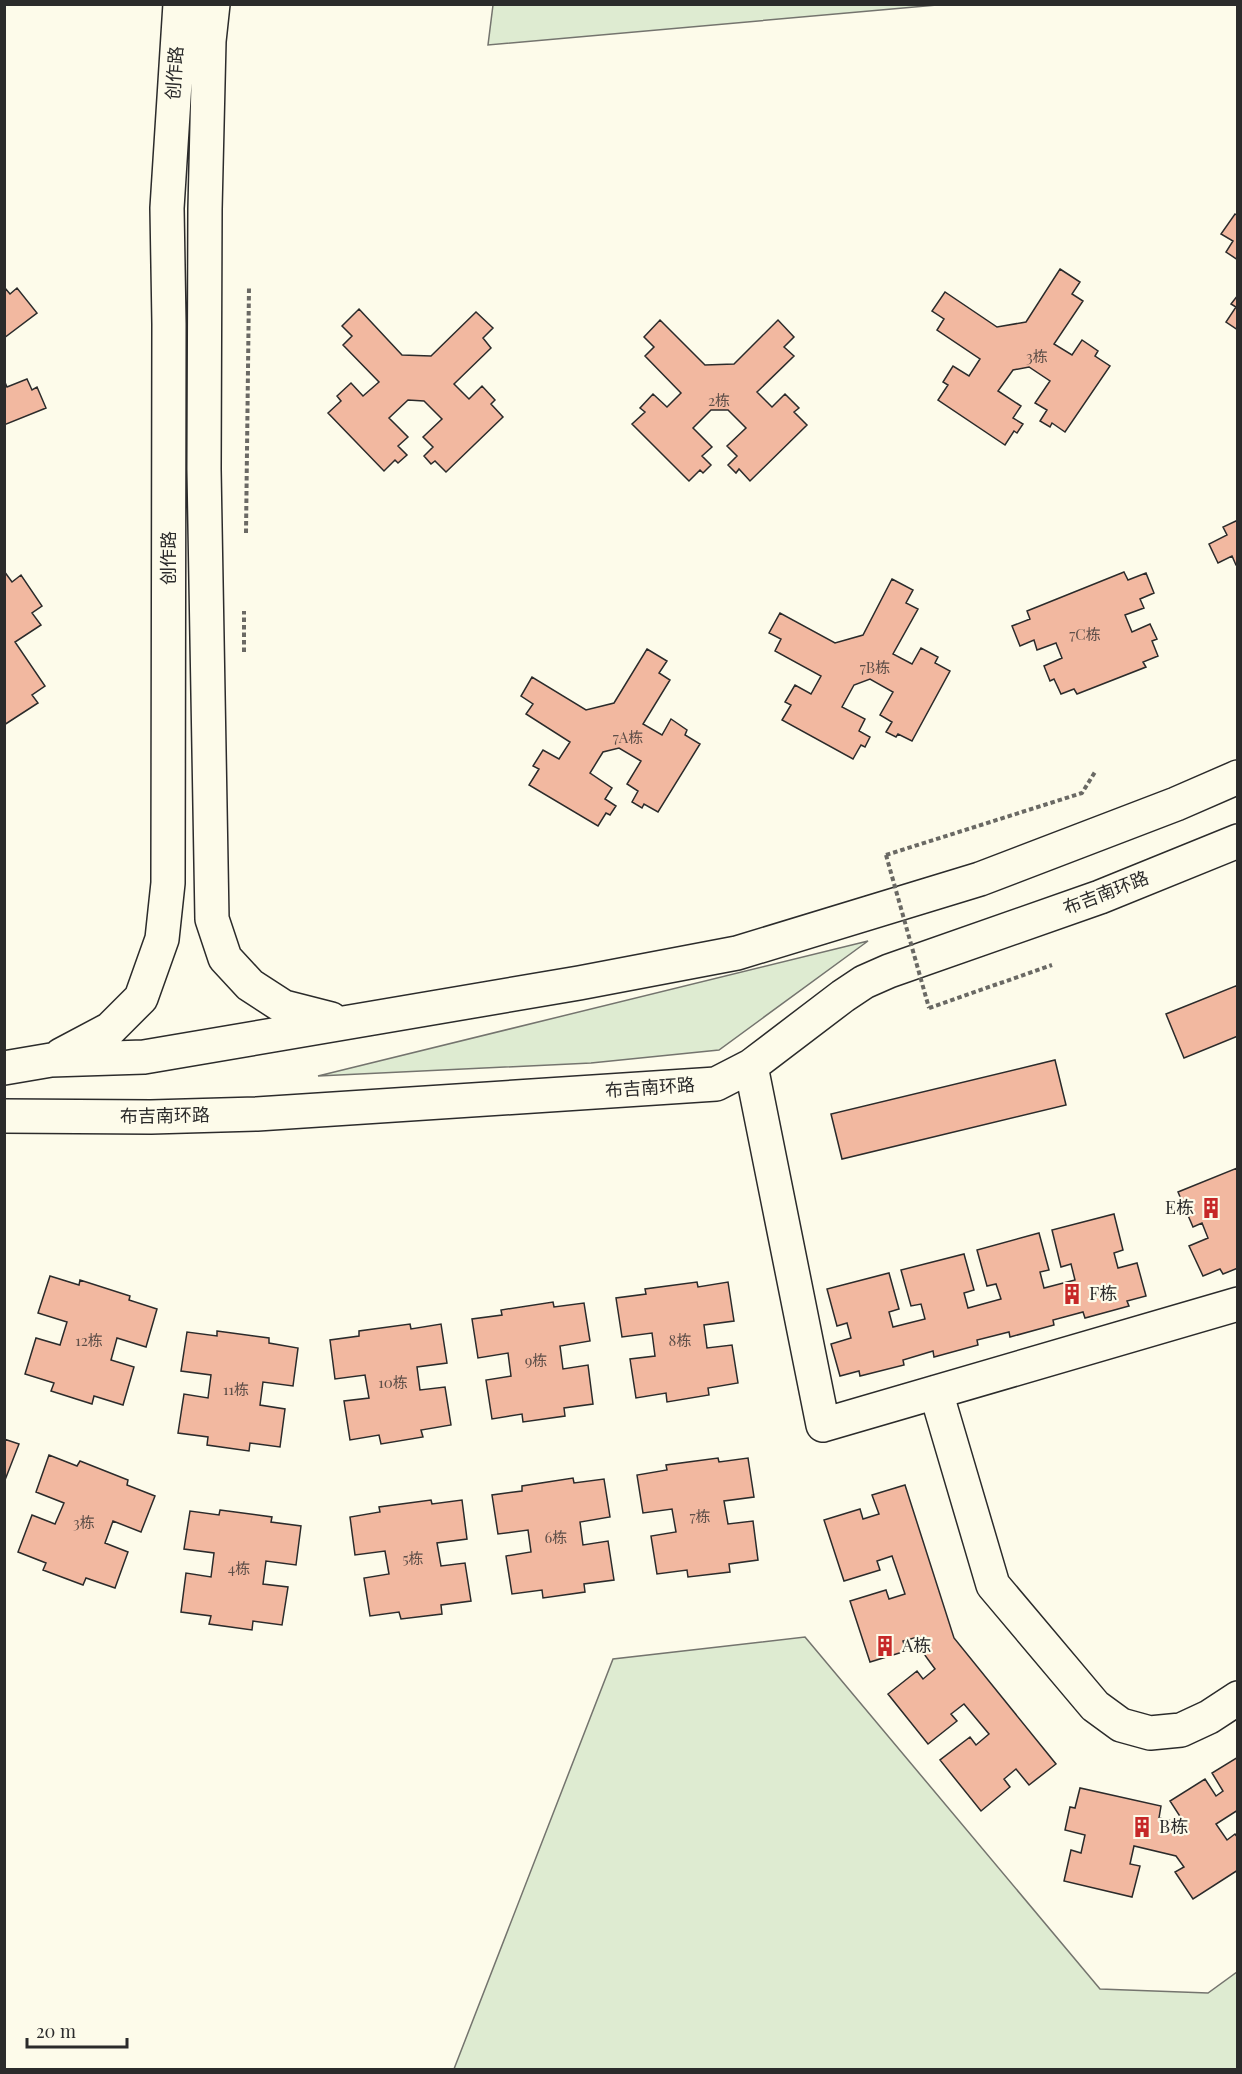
<svg xmlns="http://www.w3.org/2000/svg" width="1242" height="2074" font-family="'Playfair Display','Noto Sans SC',serif">
<style>
.green{fill:#deebd1;stroke:#74746e;stroke-width:1.5}
.building{fill:#f2b8a0;stroke:#2b2b2b;stroke-width:1.5}
.lines{fill:none;stroke-linecap:round;stroke-linejoin:round}
.minor-casing{stroke:#2b2b2b;stroke-width:36}
.path{stroke:#6a6964;stroke-width:4;stroke-dasharray:4.5 3;stroke-linecap:butt}
.minor{stroke:#fdfbea;stroke-width:33}
.path-bridge{stroke:#6a6964;stroke-width:4;stroke-dasharray:4.5 3;stroke-linecap:butt}
.labels{text-anchor:middle;stroke-width:4.5;stroke-linejoin:round;paint-order:stroke}
.number-label{font-size:15px;fill:#5d4e48}
.street-label{font-size:18px;fill:#2b2b2b;stroke:#fdfbea}
.poi-label{font-size:18px;fill:#2b2b2b;stroke:#fdfbea;text-anchor:start}
</style>
<rect width="100%" height="100%" fill="#fdfbea"/>
<path class="green" d="M493 5V4L937 5 488 45Z
M868 941 719 1050 591 1063 318 1076Z
M805 1637 1100 1989 1208 1993 1237 1972V2069H454L613 1659Z"/>
<path class="building" d="M1235 214 1238 216V260L1226 252 1233 241 1221 234Z
M1060 269 1080 282 1072 294 1083 301 1054 344 1072 355 1082 340 1098 351 1095 356 1110 366 1065 432 1052 423 1050 427 1040 421 1047 410 1035 403 1050 381 1029 367 1013 370 998 391 1021 406 1013 418 1023 424 1017 433 1014 431 1005 445 938 400 948 385 943 382 953 366 969 376 980 359 937 330 944 319 932 311 945 292 997 327 1026 322Z
M5 288 10 294 17 288 37 313 4 338Z
M1238 295V330L1226 322 1236 307 1231 304Z
M359 309 402 355 431 356 476 312 493 328 483 338 491 348 454 384 469 399 482 386 495 400 491 404 503 417 446 472 435 461 431 464 424 456 433 447 423 437 442 419 424 401 408 400 389 418 408 437 398 446 407 455 398 463 395 460 384 471 328 413 341 401 337 396 351 383 363 396 379 382 343 345 352 336 342 326Z
M660 320 705 365 734 364 778 320 794 337 784 347 794 356 757 392 772 407 785 394 799 408 794 412 807 425 750 481 739 469 736 473 728 465 737 456 727 446 746 428 728 410H711L693 428 712 447 702 456 711 465 703 473 700 470 689 481 632 424 645 412 640 408 653 394 667 407 681 393 645 356 654 347 644 337Z
M27 379 32 390 37 387 46 408 4 425V380L7 387Z
M1238 520V565H1236L1232 556 1218 563 1209 544 1227 535 1223 527Z
M4 571 12 582 21 575 42 606 32 613 41 625 15 642 45 686 32 695 38 703 4 725Z
M1124 572 1128 580 1146 573 1154 593 1140 599 1144 608 1125 615 1132 632 1150 624 1157 639 1152 641 1158 656 1143 662 1146 667 1077 694 1074 689 1061 694 1054 679 1050 681 1044 666 1062 658 1056 643 1037 650 1034 640 1020 646 1012 626 1030 619 1027 611Z
M892 579 913 590 906 603 918 609 893 654 912 664 921 648 938 657 935 663 950 671 912 741 898 734 896 737 886 732 892 722 880 715 893 692 870 679 854 685 842 707 865 719 859 731 870 737 865 747 861 745 853 759 782 720 791 705 785 702 795 685 811 694 821 676 775 651 781 639 769 633 780 613 835 643 863 635Z
M647 649 667 661 659 673 670 680 643 724 662 735 671 719 687 730 685 735 700 744 658 812 644 804 642 808 632 802 638 791 627 784 641 761 619 748 603 752 590 773 612 788 605 799 616 806 610 815 606 813 598 826 529 785 539 769 533 766 543 750 559 759 570 742 526 714 533 704 521 696 532 677 586 710 614 703Z
M1238 985V1036L1184 1058 1166 1014Z
M1055 1060 1066 1105 842 1159 831 1114Z
M1237 1168 1238 1268 1223 1274 1220 1269 1203 1276 1189 1246 1208 1238 1202 1223 1193 1227 1178 1192Z
M1114 1214 1123 1250 1114 1253 1118 1268 1137 1263 1146 1296 1127 1301 1129 1306 1085 1318 1083 1312 1053 1320 1054 1325 1010 1337 1009 1332 977 1340 978 1345 934 1357 933 1351 903 1360 904 1365 860 1376 859 1371 840 1376 831 1344 851 1338 847 1323 837 1326 827 1289 889 1273 899 1309 889 1312 893 1327 925 1319 921 1304 911 1306 901 1270 964 1254 974 1290 964 1293 968 1308 1001 1299 996 1284 987 1286 977 1250 1039 1233 1049 1270 1040 1272 1044 1288 1075 1280 1071 1264 1061 1267 1052 1230Z
M50 1276 79 1285 80 1280 130 1296 129 1300 157 1309 146 1347 117 1338 111 1360 134 1367 123 1405 94 1396 92 1404 51 1391 54 1383 25 1374 36 1338 60 1345 67 1322 38 1313Z
M697 1282 698 1287 728 1282 734 1321 704 1325 707 1348 732 1345 738 1383 708 1388 709 1395 667 1402 666 1393 636 1398 630 1359 655 1356 652 1333 622 1337 616 1298 646 1294 645 1289Z
M553 1302 554 1307 584 1303 590 1341 560 1346 563 1369 588 1365 593 1404 564 1408 565 1416 523 1422 522 1414 492 1419 486 1380 511 1376 508 1353 478 1358 472 1319 502 1315 501 1310Z
M410 1324 411 1329 441 1324 447 1363 417 1367 420 1390 445 1387 451 1425 421 1430 423 1437 381 1444 379 1435 350 1440 344 1401 369 1398 365 1375 335 1379 330 1340 359 1336V1331Z
M217 1331 269 1338V1343L298 1348 293 1386 263 1382 260 1405 285 1409 280 1447 250 1443 249 1451 207 1445 208 1437 178 1433 184 1394 208 1398 211 1375 181 1371 187 1332 217 1336Z
M4 1439 19 1444 5 1480H4Z
M49 1455 77 1466 80 1461 128 1480 127 1485 155 1496 141 1532 113 1521 105 1543 128 1552 115 1588 86 1578 83 1585 43 1570 46 1563 18 1552 32 1515 55 1524 64 1503 36 1492Z
M718 1458 719 1462 748 1458 754 1497 724 1501 728 1524 753 1521 758 1560 729 1564 730 1572 688 1577 687 1570 657 1574 651 1536 676 1532 672 1509 643 1513 637 1475 667 1470 666 1465Z
M573 1478 574 1483 604 1479 610 1517 580 1522 583 1545 608 1541 614 1580 584 1584 585 1592 543 1598 542 1590 512 1594 506 1556 531 1552 528 1530 498 1534 492 1495 522 1491V1486Z
M905 1485 954 1638 1056 1764 1029 1785 1016 1769 1004 1779 1010 1787 981 1811 940 1760 970 1737 976 1745 989 1734 964 1704 951 1714 957 1721 928 1744 888 1694 917 1671 923 1679 935 1669 924 1654 918 1637 903 1641 906 1651 870 1662 850 1601 886 1590 889 1599 905 1594 892 1556 877 1561 880 1570 844 1581 824 1520 860 1509 863 1519 879 1514 872 1495Z
M431 1500 432 1504 462 1500 467 1539 437 1543 441 1566 465 1563 471 1601 441 1605 442 1614 401 1619 399 1612 370 1616 364 1578 389 1574 385 1551 355 1555 350 1517 380 1512 379 1507Z
M220 1510 272 1517 271 1522 301 1526 296 1565 266 1561 263 1584 288 1587 282 1625 253 1621 252 1630 209 1624 211 1616 181 1612 186 1573 211 1577 214 1553 184 1549 190 1511 219 1515Z
M1238 1757V1810L1216 1824 1227 1840 1235 1834 1238 1838V1870L1193 1899 1175 1872 1184 1867 1176 1856 1134 1846 1130 1864 1140 1866 1132 1897 1064 1881 1071 1850 1081 1853 1085 1835 1065 1830 1070 1807 1075 1808 1080 1788 1161 1806 1159 1818 1185 1824 1170 1801 1205 1779 1216 1796 1223 1791 1212 1773Z"/>
<g class="lines">
<defs>
<path id="minor" d="M213 4 209 41 205 209 204 469 212 919 225 958 250 985 284 1007 331 1019
M61 1055 110 1029 141 998 162 939 168 883 169 324 167 208 180 4
M751 1066 823 1425 1238 1304
M4 1068 51 1060 144 1057 579 983 737 953 980 879 1176 804 1238 777
M4 1116 151 1117 257 1114 716 1084 751 1066 843 996 864 982 889 971 1100 897 1238 841
M936 1392 993 1585 1095 1706 1121 1725 1150 1733 1181 1730 1209 1717 1238 1698"/>
</defs>
<use href="#minor" class="minor-casing"/>
<path class="path" d="M246 533 249 287
M244 652V611
M886 855 1082 793 1095 772
M929 1008 1052 965"/>
<use href="#minor" class="minor"/>
<path class="path-bridge" d="M886 855 929 1008"/>
</g>
<defs>
<symbol id="building-bare" viewBox="-9 -9 18 18"><path d="M-4-6H4V6H1V3H-1V6H-4ZM-2.5-4.3h1.7v1.8h-1.7ZM.8-4.3h1.7v1.8H.8ZM-2.5-1h1.7V.8h-1.7ZM.8-1h1.7V.8H.8Z" fill="#c62828" stroke="#fdfbea" stroke-width="2.5" paint-order="stroke"/></symbol>
</defs>
<g fill-rule="evenodd">
<use href="#building-bare" x="1196" y="1193" width="30" height="30"/>
<use href="#building-bare" x="1057" y="1279" width="30" height="30"/>
<use href="#building-bare" x="870" y="1631" width="30" height="30"/>
<use href="#building-bare" x="1127" y="1812" width="30" height="30"/>
</g>
<g class="labels">
<g class="number-label">
<text x="1037" y="362">3栋</text>
<text x="719" y="406">2栋</text>
<text x="1085" y="640">7C栋</text>
<text x="875" y="673">7B栋</text>
<text x="628" y="743">7A栋</text>
<text x="89" y="1346">12栋</text>
<text x="680" y="1346">8栋</text>
<text x="536" y="1366">9栋</text>
<text x="393" y="1388">10栋</text>
<text x="236" y="1395">11栋</text>
<text x="700" y="1522">7栋</text>
<text x="84" y="1528">3栋</text>
<text x="556" y="1543">6栋</text>
<text x="413" y="1564">5栋</text>
<text x="239" y="1574">4栋</text>
</g>
<g class="street-label">
<text transform="translate(175 73) rotate(-86)" y="6">创作路</text>
<text transform="translate(169 558) rotate(-90)" y="6">创作路</text>
<text transform="translate(1106 893) rotate(-21)" y="6">布吉南环路</text>
<text transform="translate(650 1088) rotate(-4)" y="6">布吉南环路</text>
<text transform="translate(165 1116) rotate(-1)" y="6">布吉南环路</text>
</g>
<g class="poi-label">
<text x="1194" y="1214" text-anchor="end">E栋</text>
<text x="1089" y="1300">F栋</text>
<text x="902" y="1652">A栋</text>
<text x="1159" y="1833">B栋</text>
</g>
</g>
<rect width="1242" height="2074" fill="none" stroke="#2b2b2b" stroke-width="12"/>
<path d="M27 2038v9h100v-9" fill="none" stroke="#2b2b2b" stroke-width="3"/>
<text x="36" y="2038" font-size="18" fill="#2b2b2b" stroke="#fdfbea" stroke-width="4.5" paint-order="stroke">20 m</text>
</svg>
